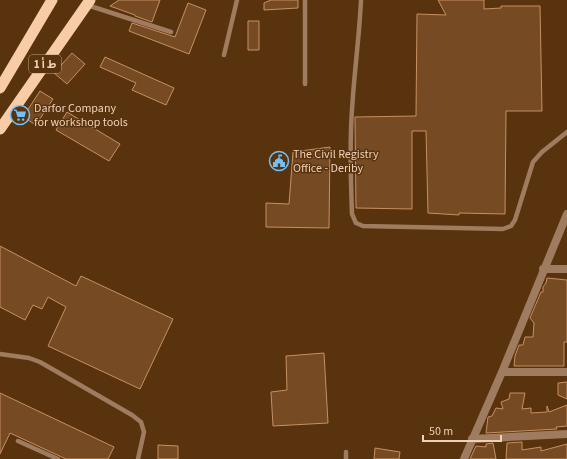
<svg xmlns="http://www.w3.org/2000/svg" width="567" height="459" font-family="'Source Sans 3','Noto Sans Arabic',sans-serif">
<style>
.building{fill:#764b23;stroke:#c79061}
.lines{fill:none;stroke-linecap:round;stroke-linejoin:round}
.service{stroke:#9f7c5f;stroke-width:4.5}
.minor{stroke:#9f7c5f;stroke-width:8}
.trunk{stroke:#f8cca6;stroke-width:11}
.labels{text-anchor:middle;stroke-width:3;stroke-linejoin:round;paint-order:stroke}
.shield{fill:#59330e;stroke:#c1a286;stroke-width:1}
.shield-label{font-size:11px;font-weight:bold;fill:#eed1b9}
.poi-label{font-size:12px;fill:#eed1b9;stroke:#59330e;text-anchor:start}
</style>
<rect width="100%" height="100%" fill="#59330e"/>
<path class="building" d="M119 0H160L152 22 135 16V15L110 6Z
M271 0H298V8L264 10V3Z
M438 0H484V9L501 8V6H540L542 111H506L505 214 459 213V215L428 213 426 131H412V209L356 208 355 117 416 116 417 14 446 15Z
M188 3 206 10 189 54 129 31 132 23 175 37Z
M248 21H259V50H248Z
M72 53 85 64 67 84 54 73Z
M105 57 174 88 166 105 132 90 136 83 100 67Z
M40 91 53 99 36 125 23 117Z
M67 112 120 144 109 161 56 130Z
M330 147 329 228 266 227V203L289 204 293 152Z
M0 246 76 286 81 276 173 319 140 389 48 346 66 307 48 297 42 309 33 305 25 320 0 307Z
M547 278 567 280V342H564V366H514L515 356 519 345H523L525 337H533L534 323 530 318 541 292H543V287L546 283Z
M324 353 328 423 273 426 271 392 287 390 286 356Z
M567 382V399L558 395V383Z
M0 393 114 447 108 459H66L10 433 0 454Z
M510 393H525L522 409 531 408V413L547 412V406L549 412 567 405V426L556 427 557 429 486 433 488 417 492 416 496 408 503 409 501 402 509 399Z
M522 442V450L541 447V451L567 444V459H506L507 443Z
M493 443 496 459H470L476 446 486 447V444Z
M158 445 178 446V459H158Z
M375 448 400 452 399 459H374Z"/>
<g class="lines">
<path class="service" d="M361 0C359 44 352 87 351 131 350 159 351 187 352 214L356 223 363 226 503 229 511 226 515 220 533 162 542 152 567 132
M87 5 171 32
M224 55 237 0
M305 84V0
M0 354 29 358 40 362 132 415 141 422 144 432 138 459
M18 441 58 459
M346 452V459"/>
<path class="minor" d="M543 269H567
M502 372H567
M472 439 567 434
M464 459 502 372 567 214"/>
<path class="trunk" d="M0 88 52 0
M0 129 90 0"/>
</g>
<defs>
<symbol id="supermarket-ring" viewBox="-11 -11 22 22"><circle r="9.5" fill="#59330e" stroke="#74c0f6" stroke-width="1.5"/><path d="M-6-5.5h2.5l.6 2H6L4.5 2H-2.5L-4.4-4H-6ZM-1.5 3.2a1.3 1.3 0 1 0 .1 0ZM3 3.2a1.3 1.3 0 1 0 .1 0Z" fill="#74c0f6"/></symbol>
<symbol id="civic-ring" viewBox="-11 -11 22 22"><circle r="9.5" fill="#59330e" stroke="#74c0f6" stroke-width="1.5"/><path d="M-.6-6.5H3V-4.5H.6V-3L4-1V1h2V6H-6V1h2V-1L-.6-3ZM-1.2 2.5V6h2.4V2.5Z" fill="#74c0f6"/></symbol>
</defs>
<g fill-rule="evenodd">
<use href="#supermarket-ring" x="9" y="104" width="22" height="22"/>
<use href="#civic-ring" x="268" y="150" width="22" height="22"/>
</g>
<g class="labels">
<rect class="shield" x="29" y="55" width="32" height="18" rx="3"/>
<g class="shield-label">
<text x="45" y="68">ط أ 1</text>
</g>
<g class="poi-label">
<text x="34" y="112">Darfor Company<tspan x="34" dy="14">for workshop tools</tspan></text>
<text x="293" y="158">The Civil Registry<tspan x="293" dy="14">Office - Deriby</tspan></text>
</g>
</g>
<path d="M423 435v6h78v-6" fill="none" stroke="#eed1b9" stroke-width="2"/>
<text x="429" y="435" font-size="12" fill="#eed1b9" stroke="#59330e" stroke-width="3" paint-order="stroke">50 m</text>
</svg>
